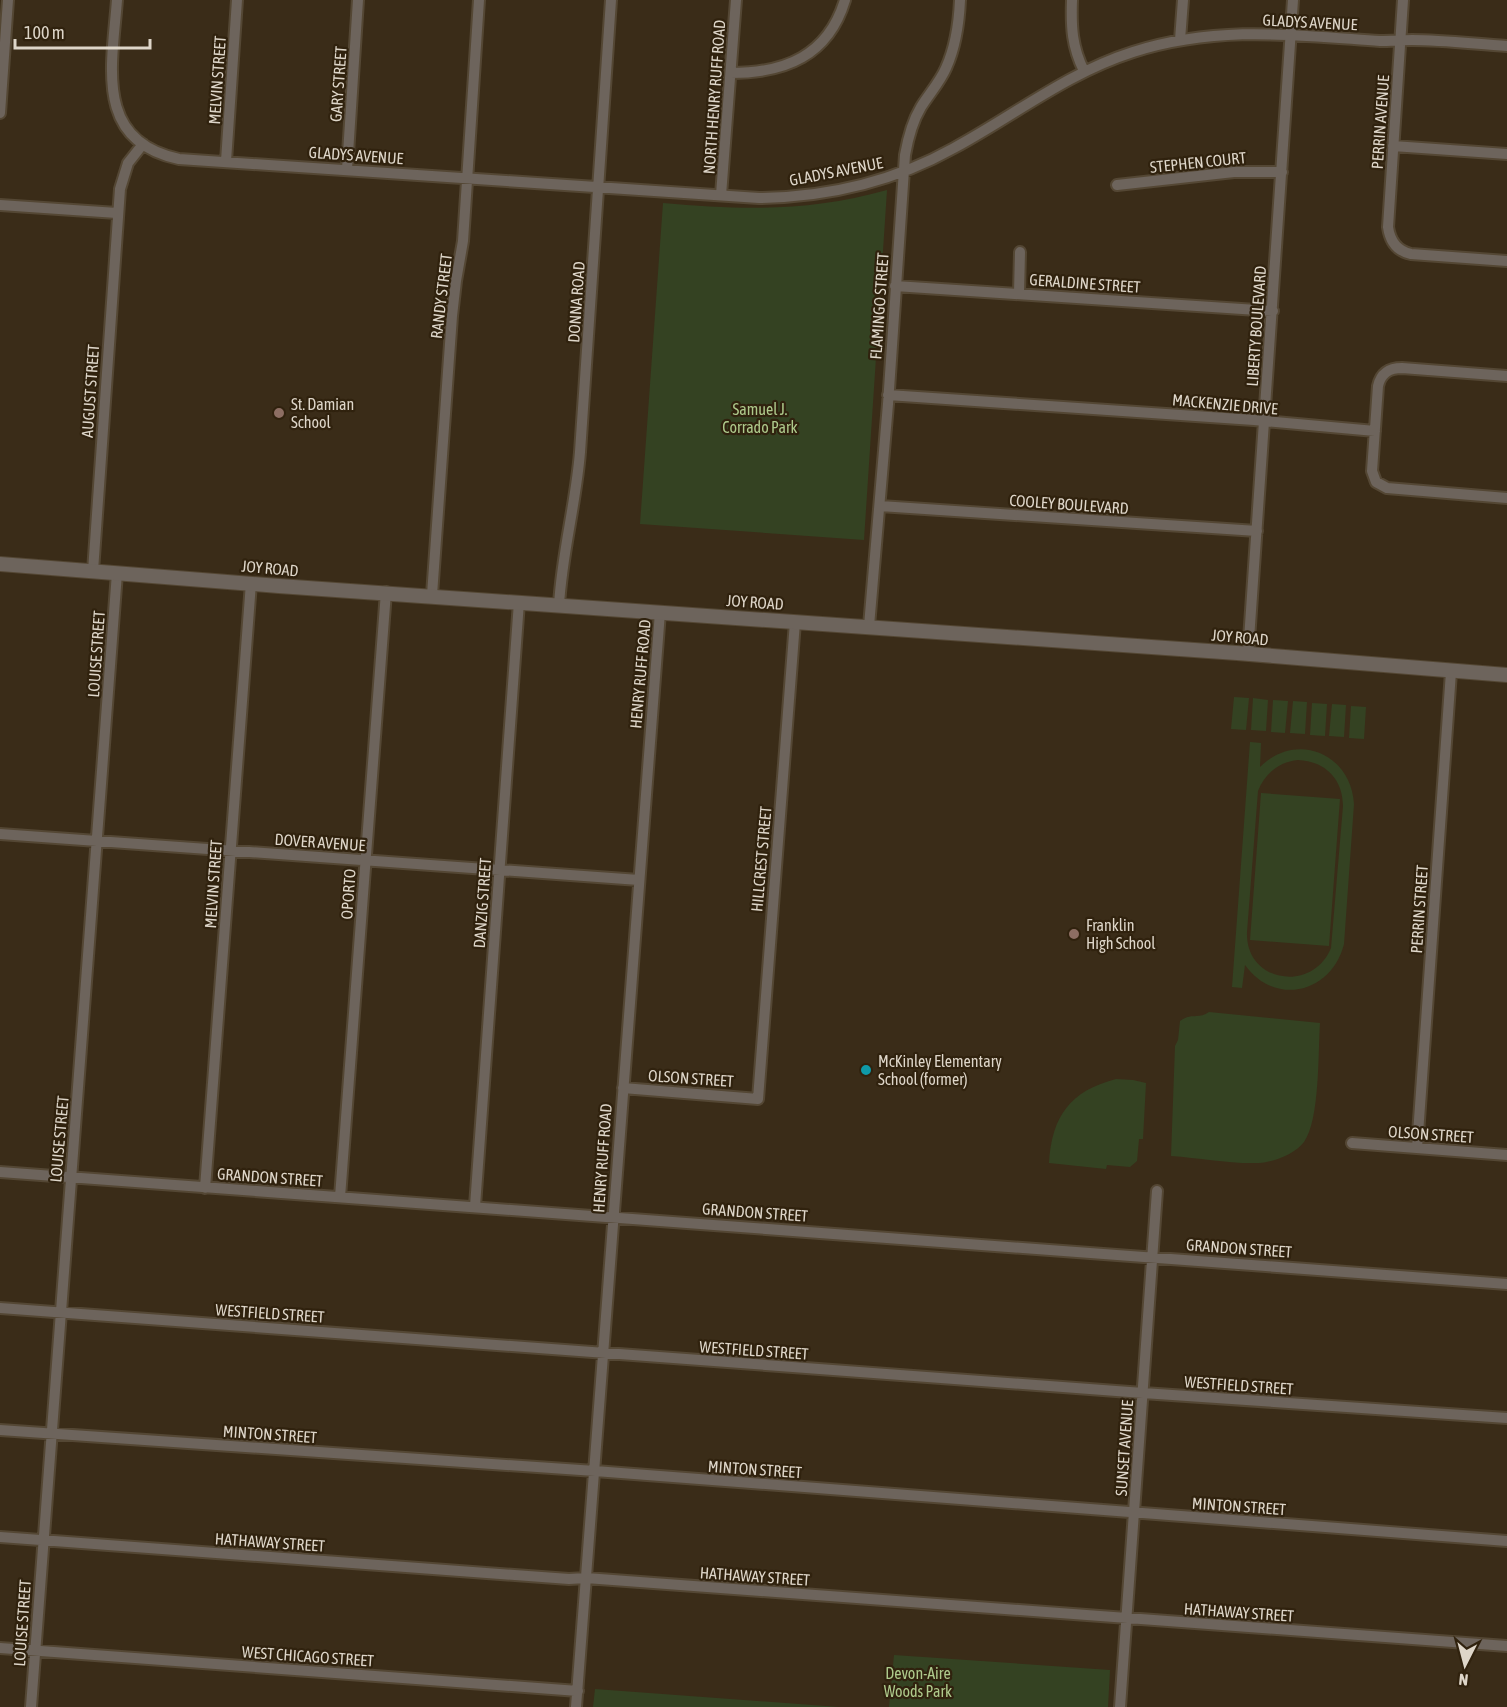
<svg xmlns="http://www.w3.org/2000/svg" width="1507" height="1707" font-family="'Asap Condensed',sans-serif">
<style>
.green{fill:#344222;fill-rule:evenodd}
.lines{fill:none;stroke-linecap:round;stroke-linejoin:round}
.minor-casing{stroke:#544734;stroke-width:14}
.tertiary-casing{stroke:#544734;stroke-width:16}
.minor{stroke:#6d645c;stroke-width:10}
.tertiary{stroke:#6d645c;stroke-width:14}
.education-dot{fill:#8d6e63;stroke:#30220e;stroke-width:2}
.culture-dot{fill:#0f9aa8;stroke:#30220e;stroke-width:2}
.labels{text-anchor:middle;stroke-width:4.5;stroke-linejoin:round;paint-order:stroke}
.street-label{font-size:16px;fill:#ded6c9;stroke:#30220e}
.poi-label{font-size:16px;fill:#ded6c9;stroke:#30220e;text-anchor:start}
.park-label{font-size:16px;fill:#aeca8c;stroke:#30220e}
</style>
<rect width="100%" height="100%" fill="#3a2c18"/>
<path class="green" d="M887 190 864 540 640 524 663 203C744 210 808 212 887 190Z
M1234 697 1249 698 1246 730 1231 729Z
M1253 698 1268 700 1266 731 1251 730Z
M1273 700 1288 701 1285 733 1271 732Z
M1293 701 1307 702 1305 734 1290 733Z
M1312 703 1327 704 1325 736 1310 735Z
M1332 704 1346 705 1344 737 1329 736Z
M1351 706 1366 707 1364 739 1349 738Z
M1250 742 1261 743 1260 767C1296 731 1351 753 1354 804L1344 944C1332 993 1275 1007 1245 965L1242 988 1232 987ZM1298 760C1325 761 1343 779 1343 806L1331 948C1312 994 1245 982 1247 932L1258 791C1265 773 1279 762 1298 760Z
M1261 793 1340 799 1329 946 1250 940Z
M1209 1012 1320 1023C1318 1052 1320 1120 1304 1142 1295 1154 1274 1162 1259 1163 1230 1164 1200 1158 1171 1156L1175 1046 1178 1040 1180 1021C1192 1012 1198 1020 1209 1012Z
M1116 1079 1133 1080 1146 1083 1143 1139H1139L1137 1161 1130 1167 1107 1165 1106 1169 1049 1163C1052 1116 1070 1091 1116 1079Z
M894 1655 1110 1670 1108 1707H889Z
M595 1689 839 1707H593Z"/>
<g class="lines">
<defs>
<path id="minor" d="M117 0C112 66 94 141 179 159L759 198C827 197 895 181 954 148 1015 115 1067 73 1133 52 1218 25 1294 35 1380 41 1391 41 1401 40 1412 40 1444 40 1475 44 1507 46
M1072 0C1071 27 1072 47 1084 71
M1403 0 1388 227C1390 241 1397 251 1411 254L1507 261
M1180 40 1183 0
M731 73C785 73 828 56 845 0
M0 113 8 0
M1393 146 1507 154
M226 161 237 0
M347 169 358 0
M1117 185 1234 172H1282
M721 195 736 0
M0 205 117 213
M895 286 1273 311
M1019 293 1020 252
M1507 376 1402 368C1389 368 1381 373 1378 386L1372 471 1376 482 1387 488 1507 498
M888 395 1254 420 1375 431
M880 506 1257 531
M93 571 120 189 128 163 143 144
M432 595 452 316 456 281 463 241 479 0
M559 605C562 553 576 503 580 452L611 0
M869 626 888 404 905 155C908 138 912 122 921 107 929 94 940 82 946 68 956 46 959 23 960 0
M1248 654 1293 0
M0 834 639 880
M623 1088 758 1099 795 622
M1352 1143 1507 1155
M1417 1148 1451 672
M0 1172 1507 1284
M205 1188 251 583
M340 1197 386 592
M475 1206 519 602
M0 1308 1143 1393 1507 1418
M0 1430 595 1471 1507 1541
M0 1537 569 1579 586 1578 1507 1646
M0 1648 578 1691
M31 1707 117 573
M576 1707 660 612
M1120 1707 1157 1191"/>
<path id="tertiary" d="M0 564 279 586 1237 653 1507 675"/>
</defs>
<use href="#minor" class="minor-casing"/>
<use href="#tertiary" class="tertiary-casing"/>
<use href="#minor" class="minor"/>
<use href="#tertiary" class="tertiary"/>
</g>
<g class="education-dot">
<circle cx="279" cy="413" r="6"/>
<circle cx="1074" cy="934" r="6"/>
</g>
<circle class="culture-dot" cx="866" cy="1070" r="6"/>
<g class="labels">
<g class="street-label">
<text transform="translate(1310 22) rotate(3)" y="6">GLADYS AVENUE</text>
<text transform="translate(217 80) rotate(-86)" y="6">MELVIN STREET</text>
<text transform="translate(338 84) rotate(-86)" y="6">GARY STREET</text>
<text transform="translate(714 97) rotate(-86)" y="6">NORTH HENRY RUFF ROAD</text>
<text transform="translate(1380 122) rotate(-86)" y="6">PERRIN AVENUE</text>
<text transform="translate(356 155) rotate(4)" y="6">GLADYS AVENUE</text>
<text transform="translate(1198 162) rotate(-6)" y="6">STEPHEN COURT</text>
<text transform="translate(836 171) rotate(-11)" y="6">GLADYS AVENUE</text>
<text transform="translate(1085 283) rotate(4)" y="6">GERALDINE STREET</text>
<text transform="translate(441 296) rotate(-83)" y="6">RANDY STREET</text>
<text transform="translate(576 302) rotate(-86)" y="6">DONNA ROAD</text>
<text transform="translate(879 306) rotate(-86)" y="6">FLAMINGO STREET</text>
<text transform="translate(1256 326) rotate(-86)" y="6">LIBERTY BOULEVARD</text>
<text transform="translate(90 391) rotate(-86)" y="6">AUGUST STREET</text>
<text transform="translate(1225 404) rotate(5)" y="6">MACKENZIE DRIVE</text>
<text transform="translate(1069 504) rotate(4)" y="6">COOLEY BOULEVARD</text>
<text transform="translate(270 568) rotate(5)" y="6">JOY ROAD</text>
<text transform="translate(755 602) rotate(4)" y="6">JOY ROAD</text>
<text transform="translate(1240 637) rotate(5)" y="6">JOY ROAD</text>
<text transform="translate(96 654) rotate(-86)" y="6">LOUISE STREET</text>
<text transform="translate(640 674) rotate(-85)" y="6">HENRY RUFF ROAD</text>
<text transform="translate(320 842) rotate(4)" y="6">DOVER AVENUE</text>
<text transform="translate(761 859) rotate(-85)" y="6">HILLCREST STREET</text>
<text transform="translate(213 884) rotate(-86)" y="6">MELVIN STREET</text>
<text transform="translate(348 894) rotate(-86)" y="6">OPORTO</text>
<text transform="translate(482 903) rotate(-86)" y="6">DANZIG STREET</text>
<text transform="translate(1419 909) rotate(-86)" y="6">PERRIN STREET</text>
<text transform="translate(691 1078) rotate(4)" y="6">OLSON STREET</text>
<text transform="translate(1431 1134) rotate(4)" y="6">OLSON STREET</text>
<text transform="translate(59 1139) rotate(-85)" y="6">LOUISE STREET</text>
<text transform="translate(602 1158) rotate(-86)" y="6">HENRY RUFF ROAD</text>
<text transform="translate(270 1177) rotate(4)" y="6">GRANDON STREET</text>
<text transform="translate(755 1212) rotate(4)" y="6">GRANDON STREET</text>
<text transform="translate(1239 1248) rotate(4)" y="6">GRANDON STREET</text>
<text transform="translate(270 1313) rotate(4)" y="6">WESTFIELD STREET</text>
<text transform="translate(754 1350) rotate(4)" y="6">WESTFIELD STREET</text>
<text transform="translate(1239 1385) rotate(4)" y="6">WESTFIELD STREET</text>
<text transform="translate(270 1434) rotate(4)" y="6">MINTON STREET</text>
<text transform="translate(1124 1448) rotate(-86)" y="6">SUNSET AVENUE</text>
<text transform="translate(755 1469) rotate(4)" y="6">MINTON STREET</text>
<text transform="translate(1239 1506) rotate(4)" y="6">MINTON STREET</text>
<text transform="translate(270 1542) rotate(4)" y="6">HATHAWAY STREET</text>
<text transform="translate(755 1576) rotate(4)" y="6">HATHAWAY STREET</text>
<text transform="translate(1239 1612) rotate(4)" y="6">HATHAWAY STREET</text>
<text transform="translate(22 1623) rotate(-86)" y="6">LOUISE STREET</text>
<text transform="translate(308 1656) rotate(4)" y="6">WEST CHICAGO STREET</text>
</g>
<g class="poi-label">
<text x="291" y="410">St. Damian<tspan x="291" dy="18">School</tspan></text>
<text x="1086" y="931">Franklin<tspan x="1086" dy="18">High School</tspan></text>
<text x="878" y="1067">McKinley Elementary<tspan x="878" dy="18">School (former)</tspan></text>
</g>
<g class="park-label">
<text x="760" y="415">Samuel J.<tspan x="760" dy="18">Corrado Park</tspan></text>
<text x="918" y="1679">Devon-Aire<tspan x="918" dy="18">Woods Park</tspan></text>
</g>
</g>
<g transform="translate(1465 1665) rotate(186)" stroke="#30220e" stroke-width="4.5" paint-order="stroke">
<path d="M0-4.5L10 22L0 15L-10 22Z" fill="#ded6c9"/>
<text y="-9" font-size="16" font-weight="bold" text-anchor="middle" fill="#ded6c9">N</text>
</g>
<path d="M15 39v9h135v-9" fill="none" stroke="#ded6c9" stroke-width="3"/>
<text x="24" y="39" font-size="18" fill="#ded6c9" stroke="#30220e" stroke-width="4.5" paint-order="stroke">100 m</text>
</svg>
